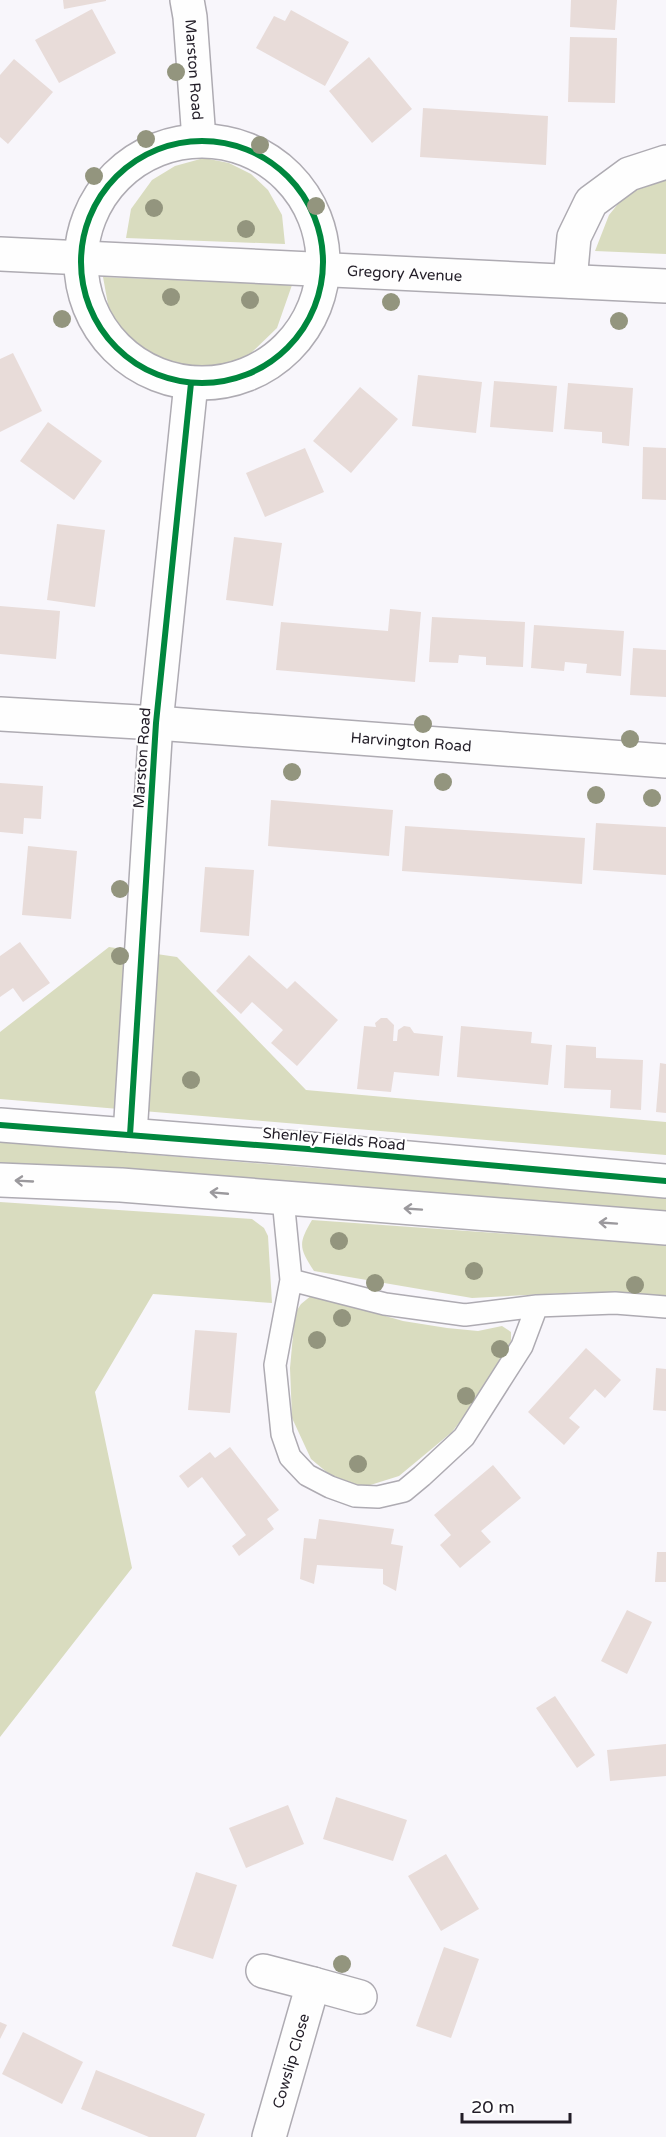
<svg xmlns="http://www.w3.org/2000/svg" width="666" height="2137" font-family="'Varela Round',sans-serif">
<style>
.green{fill:#d9dcbf}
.building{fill:#e8dcd9}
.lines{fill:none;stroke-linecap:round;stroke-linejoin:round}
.service-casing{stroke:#aeabb2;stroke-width:24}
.minor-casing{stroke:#aeabb2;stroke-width:36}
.tertiary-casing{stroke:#aeabb2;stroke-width:36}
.service{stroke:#fefefe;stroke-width:21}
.minor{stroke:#fefefe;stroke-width:33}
.tertiary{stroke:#fefefe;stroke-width:33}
.cycleway-casing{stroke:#fff;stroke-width:10}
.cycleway{stroke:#00873e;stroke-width:6}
.tree{fill:#93957e}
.oneway{stroke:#9b999d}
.labels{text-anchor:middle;stroke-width:4.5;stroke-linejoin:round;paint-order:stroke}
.street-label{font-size:15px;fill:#221d27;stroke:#fff}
</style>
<rect width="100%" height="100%" fill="#f8f6fb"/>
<path class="green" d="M204 158 229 163 251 174 268 190 282 215 285 244 126 238 131 209 152 180 175 166Z
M666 172V254L595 251 609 215 631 188Z
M103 277 292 285 277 328 250 354 223 366 191 369 159 361 129 340 109 310Z
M109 947 177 957 306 1090 666 1122V1155L0 1099V1032Z
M0 1142 666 1197V1214L0 1163Z
M0 1202 252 1219 264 1228 268 1236 272 1303 153 1294 95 1392 132 1568 0 1737Z
M312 1220 666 1245V1297L584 1292 472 1298 314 1271C299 1248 298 1244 312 1220Z
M312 1295 403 1321 447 1328 478 1331 502 1326 511 1332V1341L497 1373 452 1432 399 1476 364 1487 335 1479 311 1459 292 1418 290 1368 295 1313 301 1304Z"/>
<path class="building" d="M63 0H106V1L64 9Z
M571 0H617L615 30 570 27Z
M92 9 116 53 59 83 35 40Z
M291 10 349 42 325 86 256 48 274 16 285 21Z
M570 37 617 38 615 103 568 102Z
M369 57 412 109 372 143 329 91Z
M14 59 53 92 8 144 0 137V75Z
M423 108 548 116 546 165 420 157Z
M13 353 42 411 0 432V359Z
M418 375 482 382 476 433 412 426Z
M494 381 557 386 553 432 490 427Z
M568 383 633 388 629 446 602 443V432L564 429Z
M360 387 398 419 351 473 313 441Z
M48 422 102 461 74 500 20 461Z
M643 447 666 448V500L642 499Z
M305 448 324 492 265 517 246 473Z
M57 524 105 530 95 607 47 600Z
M234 537 282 543 273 606 226 600Z
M0 606 60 611 56 659 0 654Z
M390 609 421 612 415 682 276 670 281 622 388 631Z
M432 617 525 622 523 667 486 665V657L459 655 458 663 429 662Z
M534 625 624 631 621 676 586 673 587 664 565 662 564 671 531 668Z
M633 648 666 650V697L630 695Z
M0 783 43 786 41 819 24 818 23 834 0 832Z
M271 800 393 810 389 856 268 846Z
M596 823 666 827V875L593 870Z
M405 826 585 838 582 884 402 871Z
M28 846 77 851 71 919 22 915Z
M205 867 254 870 249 936 200 932Z
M20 942 50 983 23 1002 13 988 0 997V956Z
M249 955 287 989 295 981 338 1020 297 1066 271 1043 283 1030 252 1002 241 1014 216 991Z
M381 1018H387L394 1025 393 1041H397L398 1030 404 1026 410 1027 414 1033 443 1036 439 1076 394 1072 391 1092 357 1089 364 1026 376 1027 375 1023Z
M461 1026 532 1032 531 1043 552 1045 548 1085 457 1077Z
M566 1045 596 1047V1058L643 1060 641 1110 610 1108 611 1090 564 1088Z
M660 1063 666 1064V1113L656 1112Z
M195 1330 237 1333 230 1413 188 1410Z
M586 1348 621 1380 605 1398 595 1389 569 1418 580 1427 564 1445 528 1412Z
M656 1368 666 1369V1411L653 1410Z
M230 1447 279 1510 267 1519 274 1529 239 1556 232 1546 246 1535 202 1477 188 1488 179 1476 210 1452 215 1458Z
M493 1465 521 1498 481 1531 491 1542 460 1568 440 1545 451 1535 434 1515Z
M319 1519 394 1529 391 1544 403 1546 396 1591 383 1584V1569L317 1565 314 1584 300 1579 304 1538 316 1539Z
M657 1552H666V1582H655Z
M627 1610 652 1622 627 1674 601 1661Z
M555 1696 595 1755 577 1768 536 1708Z
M666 1744V1776L610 1781 607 1750Z
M336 1797 407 1820 393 1861 323 1839Z
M288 1805 304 1844 246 1868 229 1828Z
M446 1854 479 1909 441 1931 408 1876Z
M196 1872 237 1885 213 1959 172 1946Z
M444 1947 479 1959 451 2038 416 2026Z
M0 2022 7 2025 0 2039Z
M23 2032 83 2062 62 2104 2 2074Z
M96 2070 205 2114 196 2137H149L81 2109Z"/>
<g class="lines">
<defs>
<path id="service" d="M283 1199 291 1280 385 1304 465 1315 537 1306 615 1303 666 1307
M291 1280 275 1365 282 1434 290 1457 307 1475 330 1487 355 1496 378 1497 404 1491 422 1476 464 1437 522 1346 537 1306"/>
<g id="minor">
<path id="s1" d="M187 0 190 17 199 140"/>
<circle cx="202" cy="262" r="121"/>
<path id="s2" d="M0 254 666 286"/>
<path d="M570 281 574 237 591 202 629 174 666 162"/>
<path id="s3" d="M0 714 156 723 666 761"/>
<path d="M130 1135 156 723 191 383"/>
<path d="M263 1971 313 1984 269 2137"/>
<path d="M313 1984 360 1997"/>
</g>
<path id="tertiary" d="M0 1125 308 1149 666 1181
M0 1180 121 1185 666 1228"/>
</defs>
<use href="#service" class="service-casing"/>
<use href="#minor" class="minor-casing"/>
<use href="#tertiary" class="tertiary-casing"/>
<use href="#service" class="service"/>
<use href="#minor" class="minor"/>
<use href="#tertiary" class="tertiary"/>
<defs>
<path id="cycleway" d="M81 262a121 121 0 1 1 242 0a121 121 0 1 1-242 0Z
M0 1125 308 1149 666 1181
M130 1135 156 723 191 383"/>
</defs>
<use href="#cycleway" class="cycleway-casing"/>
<use href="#cycleway" class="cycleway"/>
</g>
<g class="tree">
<circle cx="176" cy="72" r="9"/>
<circle cx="146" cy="139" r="9"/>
<circle cx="260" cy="145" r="9"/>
<circle cx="94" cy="176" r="9"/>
<circle cx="316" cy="206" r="9"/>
<circle cx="154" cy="208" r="9"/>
<circle cx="246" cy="229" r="9"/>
<circle cx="171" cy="297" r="9"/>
<circle cx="250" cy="300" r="9"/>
<circle cx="391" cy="302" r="9"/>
<circle cx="62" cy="319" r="9"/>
<circle cx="619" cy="321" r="9"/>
<circle cx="423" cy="724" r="9"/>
<circle cx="630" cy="739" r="9"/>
<circle cx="292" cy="772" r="9"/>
<circle cx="443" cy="782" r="9"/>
<circle cx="596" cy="795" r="9"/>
<circle cx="652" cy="798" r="9"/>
<circle cx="120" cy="889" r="9"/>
<circle cx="120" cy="956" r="9"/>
<circle cx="191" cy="1080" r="9"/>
<circle cx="339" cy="1241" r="9"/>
<circle cx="474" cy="1271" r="9"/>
<circle cx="375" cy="1283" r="9"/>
<circle cx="635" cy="1285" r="9"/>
<circle cx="342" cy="1318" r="9"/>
<circle cx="317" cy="1340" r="9"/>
<circle cx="500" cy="1349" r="9"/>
<circle cx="466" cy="1396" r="9"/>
<circle cx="358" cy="1464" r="9"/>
<circle cx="342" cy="1964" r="9"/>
</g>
<defs><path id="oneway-shaft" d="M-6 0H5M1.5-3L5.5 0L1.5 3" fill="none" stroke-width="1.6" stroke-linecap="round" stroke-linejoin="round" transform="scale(1.5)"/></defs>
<g class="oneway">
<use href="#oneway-shaft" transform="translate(24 1181) rotate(-177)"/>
<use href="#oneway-shaft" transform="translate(219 1193) rotate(-175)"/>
<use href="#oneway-shaft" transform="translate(413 1209) rotate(-176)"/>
<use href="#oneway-shaft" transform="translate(608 1223) rotate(-176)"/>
</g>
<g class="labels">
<g class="street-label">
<text dy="5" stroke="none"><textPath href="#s1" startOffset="70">Marston Road</textPath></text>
<text dy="5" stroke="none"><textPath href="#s2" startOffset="405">Gregory Avenue</textPath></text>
<text dy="5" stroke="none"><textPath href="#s3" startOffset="412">Harvington Road</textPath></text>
<text transform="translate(142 758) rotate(-86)" y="5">Marston Road</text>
<text transform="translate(334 1139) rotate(5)" y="5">Shenley Fields Road</text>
<text transform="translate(291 2061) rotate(-74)" y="5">Cowslip Close</text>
</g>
</g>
<path d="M462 2113v9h108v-9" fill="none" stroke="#221d27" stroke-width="3"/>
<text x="471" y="2113" font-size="18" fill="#221d27" stroke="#ffffff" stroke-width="4.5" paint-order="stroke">20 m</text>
</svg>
